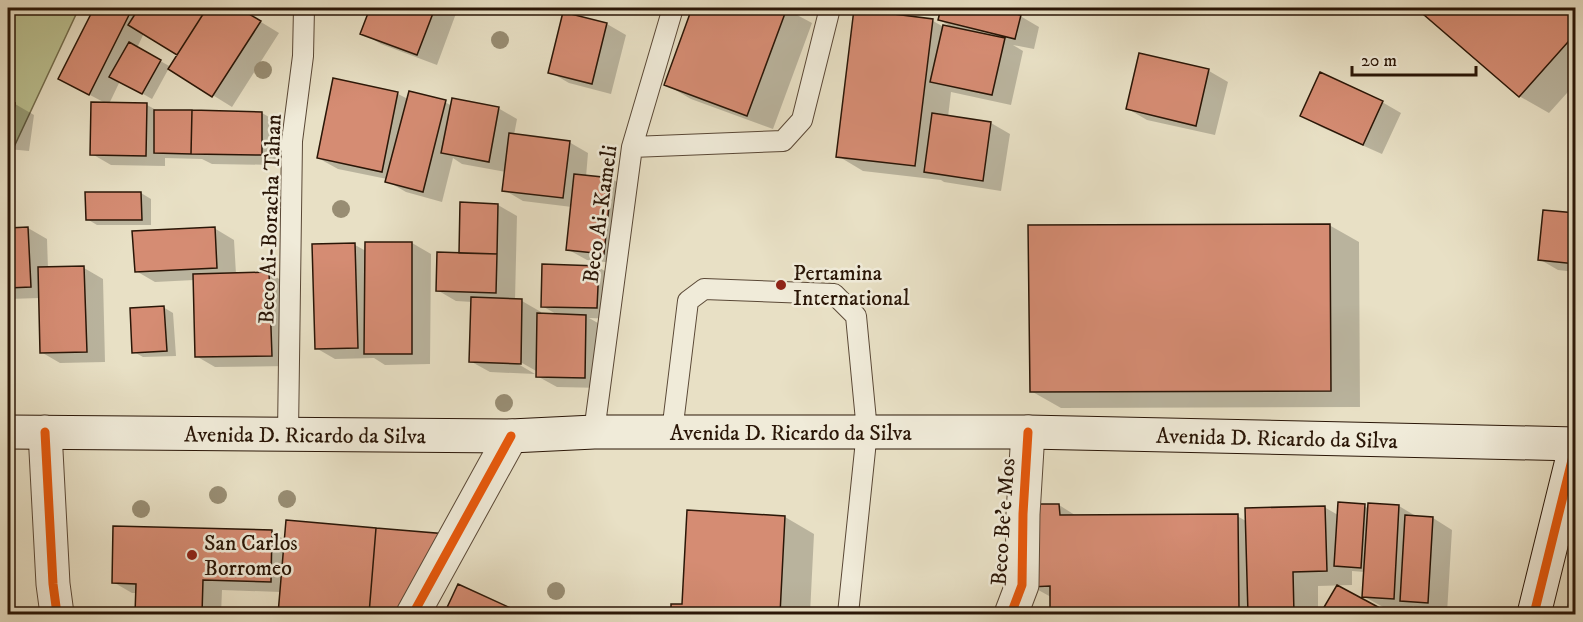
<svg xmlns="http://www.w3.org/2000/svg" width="1583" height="622" font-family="'IM FELL DW Pica',serif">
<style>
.green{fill:#bbc191;stroke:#726c4c;stroke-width:1.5}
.shadow{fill:#0003;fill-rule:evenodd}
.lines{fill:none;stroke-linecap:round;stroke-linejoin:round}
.stream{stroke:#6b7a6f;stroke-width:12}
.building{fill:#d58c73;stroke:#2a1607;stroke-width:1.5}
.lane-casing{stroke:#5a4836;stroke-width:22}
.street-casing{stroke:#5a4836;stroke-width:35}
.secondary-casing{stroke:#2a1607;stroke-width:35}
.lane{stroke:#f0ebd9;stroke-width:20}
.street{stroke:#f0ebd9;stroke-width:33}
.secondary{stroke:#f0ebd9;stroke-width:33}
.cycleway-casing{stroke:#f0ebd9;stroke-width:13}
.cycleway{stroke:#e8590c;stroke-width:9}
.tree{fill:#988d73}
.poi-dot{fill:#8f2418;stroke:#f0ebd9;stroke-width:2}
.labels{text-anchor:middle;stroke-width:5;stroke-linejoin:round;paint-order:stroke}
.street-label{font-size:22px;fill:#2a1607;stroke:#f0ebd9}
.poi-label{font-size:22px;fill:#2a1607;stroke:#f0ebd9;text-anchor:start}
</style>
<rect width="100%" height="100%" fill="#e8e0c5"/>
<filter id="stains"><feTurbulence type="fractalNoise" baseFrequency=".00333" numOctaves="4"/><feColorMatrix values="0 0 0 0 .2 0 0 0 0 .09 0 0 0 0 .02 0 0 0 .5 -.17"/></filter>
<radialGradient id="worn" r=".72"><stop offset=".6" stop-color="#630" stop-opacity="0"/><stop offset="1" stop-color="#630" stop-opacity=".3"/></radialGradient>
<path class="green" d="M8 8H79L13 149H8Z"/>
<path class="shadow" d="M96 8H120L136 16 141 8H238L279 33 232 107 169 68 152 99 120 81 109 104 147 105 158 111 262 113 281 124V165L212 164 202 159 165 158V166L111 165 92 154 107 104 60 79ZM144 33 179 55 171 67 137 48Z
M372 8H458L437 65 381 44 362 33Z
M694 8H784L812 23 773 129 691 99 665 84Z
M801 8H826L821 17Z
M942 8H984L1005 13 1006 10 997 8H1028L1026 15 1015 13 1039 27 1034 49 1013 45 1023 51 1011 105 951 92 948 117 991 123 1010 134 1001 191 944 182 941 180 863 171 838 156 933 21 942 26 954 29 940 20Z
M1418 8H1576V83L1549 113 1519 96Z
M607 24 626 35 611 94 569 83 550 72Z
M1140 54 1209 71 1228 82 1215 135 1147 120 1128 109Z
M334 80 398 94 408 99 445 102 452 106 498 108 517 119 514 135 569 142 588 153 586 177 612 179 631 190 623 264 587 260 567 249 572 207 523 201 504 190 506 172 462 164 453 158 442 202 406 192 387 181V179L338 169 318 158Z
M1382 102 1401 113 1382 154 1321 127 1302 116Z
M8 104H15L34 115 29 151 8 149Z
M141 193 151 199V225H97L87 219Z
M498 205 517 216 515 300 522 301 541 312V314L558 315 542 306 598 267 617 278 616 319 589 318 605 327 604 388 557 387 537 376 538 372 515 359 513 361 535 374 490 372 470 361 473 302 456 301 437 290 460 254Z
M1576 215V272L1558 270 1539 259Z
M1329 225 1359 242 1360 407 1061 408 1031 391Z
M28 228 47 239 48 269 84 268 103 279 105 362 60 363 41 352 40 298 8 299V229Z
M214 228 234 240 236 274 269 273 288 284 290 366 215 367 196 356 194 280 155 282 136 271Z
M412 243 431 254 430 364 385 365 374 358 335 359 316 348 355 245 366 251Z
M163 307 173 313 176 356 143 357 134 352Z
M1370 504 1399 506 1419 518H1433L1452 530 1447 613 1421 611 1413 606 1412 609 1383 607 1363 596 1365 572 1352 571V585L1318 586V614H1061L1051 609V597L1031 586 1059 505 1078 517 1237 516 1246 521 1324 507 1338 515 1364 506 1369 509Z
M785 517 814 534 810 614H672L673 605 683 606Z
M271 531 285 540 430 614H279L281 592 222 590 221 614H137V593H132L113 582Z
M459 586 515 612 520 614H446Z
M1337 587 1387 614H1322Z"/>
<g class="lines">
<path class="stream" d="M1571 614 1576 597"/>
</g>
<path class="building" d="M94 8H123L131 11 89 95 58 79Z
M139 8H207L177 55 128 25Z
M207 8H239L261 21 212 97 168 69Z
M370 8H435L417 55 360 34Z
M692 8H787L747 116 664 85Z
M941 8H990L1021 15 1015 39 938 20Z
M1416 8H1576V33L1519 97Z
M854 9 933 19 915 166 836 157Z
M563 12 607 23 592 84 548 73Z
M943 25 1005 38 992 95 930 82Z
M129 42 161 60 142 94 109 77Z
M1139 53 1209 69 1196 126 1126 109Z
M1320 72 1383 101 1363 145 1300 116Z
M333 78 398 92 382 172 317 158Z
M409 91 446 100 423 192 385 182Z
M452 98 499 107 489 162 441 153Z
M8 102 15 103 10 141H8Z
M91 102 147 103 146 156 90 155Z
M154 110H192L191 154 154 153Z
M192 110 262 112V155L191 154Z
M932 113 991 122 983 181 924 172Z
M509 133 570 141 563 198 502 191Z
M574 174 612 178 604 254 566 250Z
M85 192H141L142 220H86Z
M460 202 498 204 497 254 459 253Z
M1543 210 1576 213V264L1538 260Z
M1330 224 1331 391 1030 392 1028 225Z
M28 227 31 287 8 288V228Z
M215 227 217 268 135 272 132 231Z
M365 242H412V354H364Z
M355 243 358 348 315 349 312 244Z
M437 252 497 254 496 293 436 291Z
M542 264 599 266 597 308 541 307Z
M84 266 87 352 40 353 38 267Z
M269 272 272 356 195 357 193 274Z
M471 297 522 299 521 364 469 362Z
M164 306 167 351 132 353 130 308Z
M537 313 586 315 585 378 536 377Z
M1338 502 1365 504 1361 568 1334 566Z
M1368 503 1399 505 1394 599 1362 597Z
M1028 504H1059L1060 515 1238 514 1239 609 1139 610V614H1067L1050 610V586L1030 587Z
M1325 506 1327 571 1293 572 1294 614H1248L1245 508Z
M687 510 785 516 780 614H671V604H682Z
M1405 515 1433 517 1428 603 1400 601Z
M286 520 376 528 369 614H278Z
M113 526 272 530 271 582 203 580 202 614H135L136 584 112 583Z
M376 528 447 534 405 614H369Z
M458 584 515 610 513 614H444Z
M1337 585 1391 614H1320Z
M1246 611V614L1142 613Z"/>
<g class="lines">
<defs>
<path id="lane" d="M632 147 783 141 802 120 830 8
M594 432 632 147 673 8
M672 432 688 301 704 289 834 294 856 316 867 431 848 614
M288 433 292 141 303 56 304 8"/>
<path id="street" d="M45 432 53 584 57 614
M413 614 511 436
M1011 614 1022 585 1023 514 1028 432"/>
<g id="secondary">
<path id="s1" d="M8 432 511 436 594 432H1028L1576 444"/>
<path d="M1534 614 1576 444"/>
</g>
</defs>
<use href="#lane" class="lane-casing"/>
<use href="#street" class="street-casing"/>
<use href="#secondary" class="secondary-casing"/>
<use href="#lane" class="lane"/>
<use href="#street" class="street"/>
<use href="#secondary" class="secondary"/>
<defs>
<path id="cycleway" d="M45 432 53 584 57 614
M413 614 511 436
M1011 614 1022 585 1023 514 1028 432
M1534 614 1576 444"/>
</defs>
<use href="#cycleway" class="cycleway-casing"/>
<use href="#cycleway" class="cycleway"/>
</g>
<g class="tree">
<circle cx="500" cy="40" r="9"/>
<circle cx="263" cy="70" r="9"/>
<circle cx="341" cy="209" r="9"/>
<circle cx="504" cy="403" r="9"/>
<circle cx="218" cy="495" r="9"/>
<circle cx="287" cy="499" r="9"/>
<circle cx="141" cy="509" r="9"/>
<circle cx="556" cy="591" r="9"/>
</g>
<g class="poi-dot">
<circle cx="781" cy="285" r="6"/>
<circle cx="192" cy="555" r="6"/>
</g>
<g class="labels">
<g class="street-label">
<text transform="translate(599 214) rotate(-82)" y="8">Beco Ai-Kameli</text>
<text transform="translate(269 219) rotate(-88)" y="8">Beco Ai-Boracha Tahan</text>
<text dy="8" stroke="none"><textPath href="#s1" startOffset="783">Avenida D. Ricardo da Silva</textPath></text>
<text dy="8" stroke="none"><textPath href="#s1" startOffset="297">Avenida D. Ricardo da Silva</textPath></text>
<text dy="8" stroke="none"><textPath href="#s1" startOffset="1269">Avenida D. Ricardo da Silva</textPath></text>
<text transform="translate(1002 522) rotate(-86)" y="8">Beco Be'e Mos</text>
</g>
<g class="poi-label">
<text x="793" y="280">Pertamina<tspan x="793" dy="25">International</tspan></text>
<text x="204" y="550">San Carlos<tspan x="204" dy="25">Borromeo</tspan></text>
</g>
</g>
<rect width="1583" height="622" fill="none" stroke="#e8e0c5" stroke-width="30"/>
<rect x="9" y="9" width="1565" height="604" fill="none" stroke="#2a1607" stroke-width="3"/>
<rect x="15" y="15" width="1553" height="592" fill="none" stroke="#2a1607" stroke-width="1.5"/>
<path d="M1352 66v9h124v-9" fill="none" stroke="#2a1607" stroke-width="3"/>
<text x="1361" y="66" font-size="18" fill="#2a1607" stroke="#f0ebd9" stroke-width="4.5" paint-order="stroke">20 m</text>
<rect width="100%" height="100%" filter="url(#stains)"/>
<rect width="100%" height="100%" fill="url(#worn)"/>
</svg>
